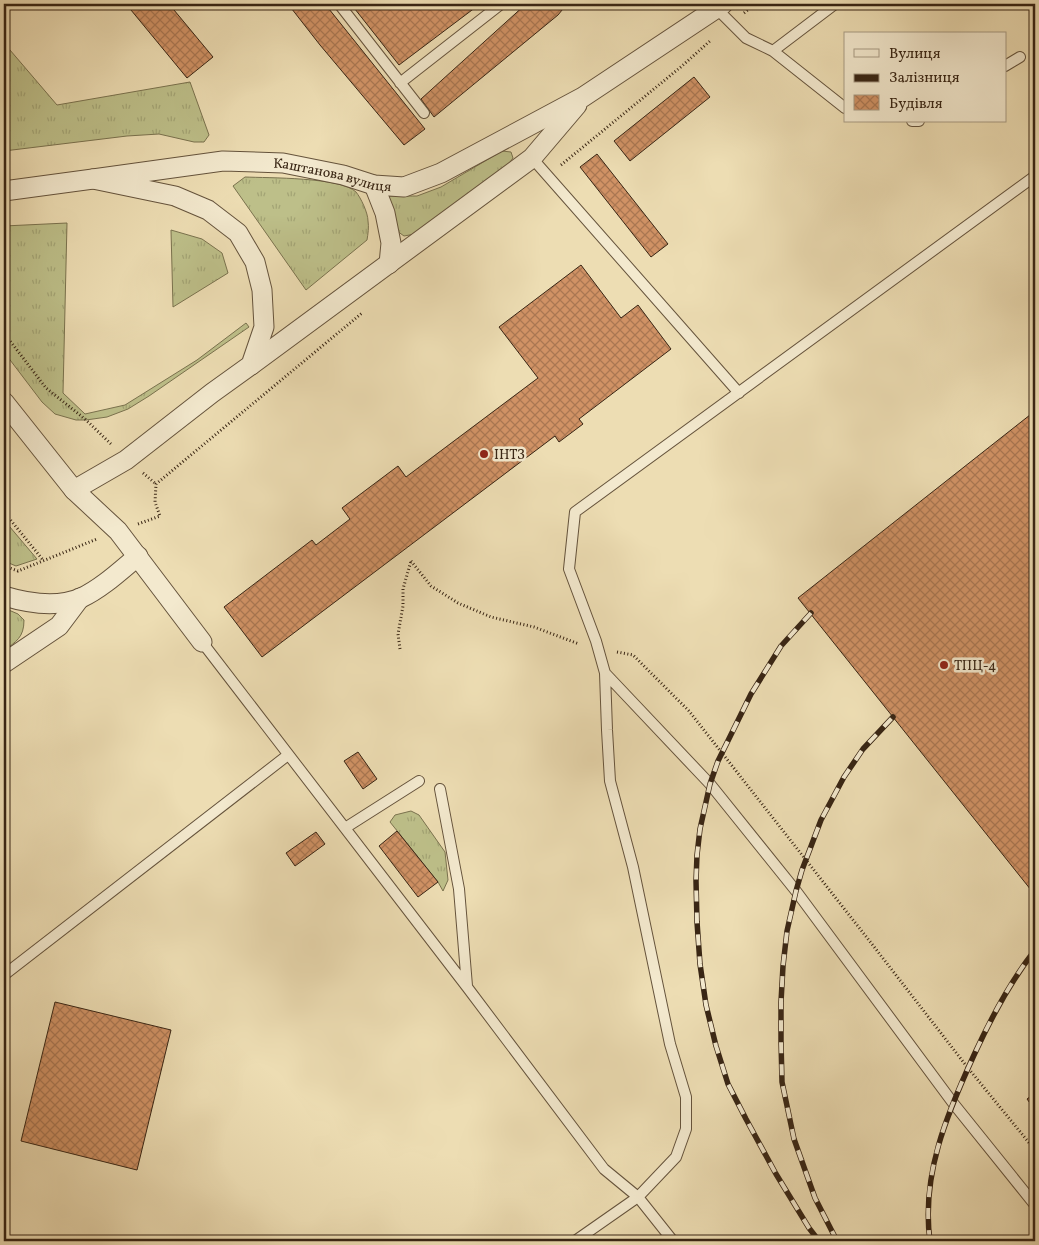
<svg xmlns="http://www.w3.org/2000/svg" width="1039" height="1245" font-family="Vollkorn,serif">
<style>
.grass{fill:url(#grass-tufts);stroke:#7a724e}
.building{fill:url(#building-cross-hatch);stroke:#382514}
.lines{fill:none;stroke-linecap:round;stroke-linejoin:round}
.lane-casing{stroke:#65533c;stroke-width:12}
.street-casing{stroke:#65533c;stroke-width:21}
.path{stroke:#382514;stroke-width:3;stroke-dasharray:1 2.5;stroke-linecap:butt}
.lane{stroke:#f3e9ce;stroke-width:10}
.street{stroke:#f3e9ce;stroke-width:19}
.rail-casing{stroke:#382514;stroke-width:5.5}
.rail{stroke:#f3e9ce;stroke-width:4;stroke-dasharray:11;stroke-linecap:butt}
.poi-dot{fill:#8f2418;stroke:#f3e9ce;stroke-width:2}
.labels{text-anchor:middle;stroke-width:5;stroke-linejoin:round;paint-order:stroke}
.street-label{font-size:14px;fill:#382514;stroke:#f3e9ce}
.poi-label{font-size:14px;fill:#382514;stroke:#f3e9ce;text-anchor:start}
</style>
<defs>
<pattern id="grass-tufts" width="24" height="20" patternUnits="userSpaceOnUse" patternTransform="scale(1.25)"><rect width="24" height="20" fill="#bdbf89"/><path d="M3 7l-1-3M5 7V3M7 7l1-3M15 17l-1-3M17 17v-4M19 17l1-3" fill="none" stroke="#a3a475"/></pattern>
<pattern id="building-cross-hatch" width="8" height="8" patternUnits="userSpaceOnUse" patternTransform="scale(1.25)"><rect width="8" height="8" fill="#d09265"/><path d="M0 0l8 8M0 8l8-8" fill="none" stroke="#aa7752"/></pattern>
</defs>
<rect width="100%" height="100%" fill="#edddb3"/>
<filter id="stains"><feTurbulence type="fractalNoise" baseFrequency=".004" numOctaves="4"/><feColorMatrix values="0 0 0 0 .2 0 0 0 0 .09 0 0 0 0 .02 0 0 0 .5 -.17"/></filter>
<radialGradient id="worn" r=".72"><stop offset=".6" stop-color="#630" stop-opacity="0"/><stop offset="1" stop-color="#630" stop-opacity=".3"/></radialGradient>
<path class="grass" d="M4 43 57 105 190 82 209 135 204 142H194L159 134 127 136 4 151Z
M502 151 511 152 513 158 504 170 415 234 404 236 397 231 388 196H417L441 187Z
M245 177C268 178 341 177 356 192 361 198 368 213 368 221 369 227 368 234 367 240L306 290 233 186Z
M67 223 63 393 85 414 125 405 197 360 246 323 249 327 149 396 128 409 107 417 86 420H76L55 414 42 402 4 352V226Z
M171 230 202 239 222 253 228 273 173 307Z
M4 520 37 559 16 566 4 561Z
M4 608 18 614 24 620C24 638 16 641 4 651Z
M411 811 419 815 445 852 448 880 443 891 438 882 390 822 395 815Z"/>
<path class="building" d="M126 4H169L213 57 187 78Z
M288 4H325L425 129 404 145 320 45Z
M351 4H443L447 9 454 4H480L399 65Z
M526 4H567L558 15 434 117 421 99Z
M694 77 710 97 630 161 614 141Z
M597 154 668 244 651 257 580 167Z
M581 265 621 318 638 305 671 349 579 419 583 424 559 442 555 436 262 657 224 607 312 540 316 545 350 519 342 508 398 466 406 477 538 378 499 327Z
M1035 411V895L798 598Z
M358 752 377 779 363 789 344 761Z
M397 831 438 882 418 897 379 846Z
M316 832 325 844 295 866 286 853Z
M55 1002 171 1030 137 1170 21 1141Z
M1035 1093V1110L1027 1099Z"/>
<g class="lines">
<defs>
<path id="lane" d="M339 4 424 113
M716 8 746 38 773 51 835 4
M773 51 845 108
M1005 66 1020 57
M400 83 501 4
M912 121H919
M532 158 739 393
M202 642 467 987 604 1169 638 1197 676 1157 686 1129V1097L670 1044 633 867 610 781 607 730 605 673 596 641 569 569 575 512 1035 176
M605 673 710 784 796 891 953 1103 1035 1205
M440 789 459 889 467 986
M345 828 419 781
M4 975 288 755
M575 1241 638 1197 673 1241"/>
<g id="street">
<path id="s1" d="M93 179 223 161 283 163 343 175 374 185 404 187 441 173 583 97 723 4"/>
<path d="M374 185 385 213 391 243 389 264"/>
<path d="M4 191 93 179 175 196 208 210 238 233 255 262 262 290 264 327 251 365 212 393 126 460 74 490"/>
<path d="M251 365 532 158 577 105"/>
<path d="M4 402 74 490 118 531 202 642"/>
<path d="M4 596C27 603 57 608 81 598 102 588 120 571 138 556"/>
<path d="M4 663 59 626 80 598"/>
</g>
</defs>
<use href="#lane" class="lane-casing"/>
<use href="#street" class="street-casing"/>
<path class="path" d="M744 13 755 4
M561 165 682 66 710 41
M4 333 46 388 85 419 111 444
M143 473 156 484
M4 512 43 560
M138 524 160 516 155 502 156 484 362 313
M411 561 431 586 458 603 491 617 534 627 579 644
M4 566 18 571 97 539
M400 649 398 634 403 606V589L411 561
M617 652 633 655 689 711 868 939 968 1068 1035 1150"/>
<use href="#lane" class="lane"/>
<use href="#street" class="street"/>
<defs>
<path id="rail" d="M811 613 781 646 751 694 718 761 710 784 700 829 697 855 696 881 697 922 700 964 706 1005 716 1046 728 1084 746 1119 776 1174 809 1228 819 1241
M837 1241 815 1198 794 1139 782 1082 781 1041V1002L783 966 787 931 796 891 802 870 821 820 844 777 863 749 893 717
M930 1241C921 1175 947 1114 974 1055 991 1018 1010 982 1035 950"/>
</defs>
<use href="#rail" class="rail-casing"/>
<use href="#rail" class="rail"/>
</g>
<g class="poi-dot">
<circle cx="484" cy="454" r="5"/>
<circle cx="944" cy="665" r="5"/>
</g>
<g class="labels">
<g class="street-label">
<text dy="5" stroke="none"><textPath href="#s1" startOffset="242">Каштанова вулиця</textPath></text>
</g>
<g class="poi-label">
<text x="494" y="459">ІНТЗ</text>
<text x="954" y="670">ТПЦ-4</text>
</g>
</g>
<rect width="1039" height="1245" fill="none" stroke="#edddb3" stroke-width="20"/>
<rect x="5" y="5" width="1029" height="1235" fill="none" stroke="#382514" stroke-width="2.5"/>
<rect x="10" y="10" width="1019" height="1225" fill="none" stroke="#382514"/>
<rect x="844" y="32" width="162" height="90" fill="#f3e9ce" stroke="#a89b84"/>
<rect x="854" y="49" width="25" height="8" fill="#f3e9ce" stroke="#a89b84"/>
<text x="889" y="58" font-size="15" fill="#382514">Вулиця</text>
<rect x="854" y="74" width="25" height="8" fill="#382514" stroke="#a89b84"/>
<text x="889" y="82" font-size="15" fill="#382514">Залізниця</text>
<rect x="854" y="95" width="25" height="15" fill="url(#building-cross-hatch)" stroke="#a89b84"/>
<text x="889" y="108" font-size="15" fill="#382514">Будівля</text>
<rect width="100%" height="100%" filter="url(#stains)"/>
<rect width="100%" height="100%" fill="url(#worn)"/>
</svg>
